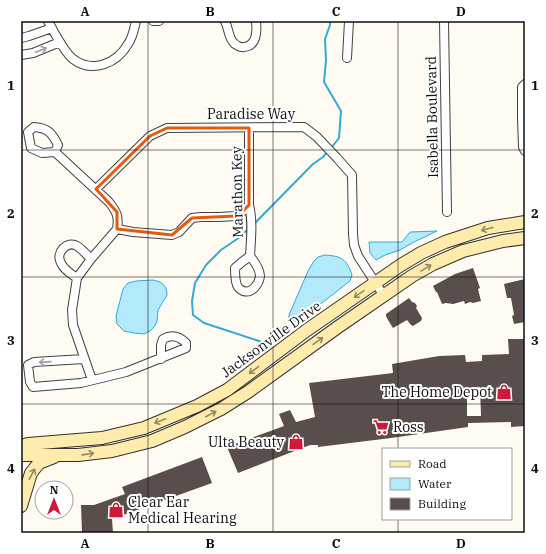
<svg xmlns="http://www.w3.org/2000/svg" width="546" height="554" font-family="'IBM Plex Serif',serif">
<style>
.water{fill:#b2e9fb;stroke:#32aad8}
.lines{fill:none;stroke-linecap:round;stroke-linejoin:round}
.stream{stroke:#32aad8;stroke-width:2}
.building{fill:#594e4b;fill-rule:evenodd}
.street-casing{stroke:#424242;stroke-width:10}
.secondary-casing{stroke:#313131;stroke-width:14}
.street{stroke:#fff;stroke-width:8}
.secondary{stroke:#ffecad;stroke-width:12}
.oneway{stroke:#9f9f9f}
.oneway2{stroke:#938966}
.marked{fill:none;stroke:#e8590c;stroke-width:3;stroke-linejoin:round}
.grid{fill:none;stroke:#0f0f0f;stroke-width:1;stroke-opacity:0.55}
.labels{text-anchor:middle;stroke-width:4;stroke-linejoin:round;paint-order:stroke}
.street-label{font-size:14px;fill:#0f0f0f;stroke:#fff}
.poi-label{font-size:14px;fill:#0f0f0f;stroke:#fff;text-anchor:end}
.neatline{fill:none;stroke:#0f0f0f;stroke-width:1.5}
.grid-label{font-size:13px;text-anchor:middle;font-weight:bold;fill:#0f0f0f}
</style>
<rect width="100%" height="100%" fill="#fffbf2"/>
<path class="water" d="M437 231 412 243 400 250 385 255 376 260 370 253 369 242H402L410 232Z
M325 255C341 256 347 259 352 275L350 281 309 313 295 322 292 323 289 321V315L308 271 314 261 318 257Z
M153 280C162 282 167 285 167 295L158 310 157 321 155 326 150 331 144 334 134 333 124 331 117 324 116 316 123 289 128 283 136 281Z"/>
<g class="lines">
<path class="stream" d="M330 21V25L325 39 326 60 324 82 341 111 339 138 331 148
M254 224 313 164 323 157 328 151
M248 229 240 237 221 250 206 265 195 283 192 301 193 315 204 323 265 343"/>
</g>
<path class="building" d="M473 268 480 288 478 289 481 301 473 303 470 302 465 304 464 301 453 304 446 303 442 304 437 292H436L433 286 455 274Z
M525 279V322L514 324 512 316 514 315 511 298H507L504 284Z
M409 298 412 302 415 303 417 306 416 308 422 318 421 321 413 326 411 325 407 320 393 328 388 320 386 316V314Z
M508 339H525V426L511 427V422L468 423V427L391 438 318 447V445H310L238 473 227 447 284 426 279 414 290 410 296 422 315 417 309 383 393 373 392 364 439 356 465 355 466 362 482 361V355L509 354ZM480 387 481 416H467V388Z
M202 457 212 483 112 519 113 533H82L81 505H94L125 494 122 487Z"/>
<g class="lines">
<defs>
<path id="street" d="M48 21C54 32 64 52 73 59 93 74 117 63 128 44 133 37 134 29 136 21
M153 21H159
M225 21C228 27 229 38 233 42 235 45 241 48 244 47 257 46 257 31 256 21
M444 21 447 212
M21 38 29 36 52 28
M21 55 33 53 60 42
M347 58 349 21
M525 84 522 87V118L523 147 525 151
M34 127C48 128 52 133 58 145L55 152 42 153 31 148 28 132Z
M249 128V205C253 221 251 239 250 256L242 262 235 268C235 274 235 283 238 287 239 289 242 290 243 291 252 294 259 284 260 276 260 269 254 261 250 256
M55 152 109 202C117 212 119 217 117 229
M96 189 150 136 167 128 304 127 317 137 337 158 352 175 353 234 354 245 358 256 384 296
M117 229 133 232 172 235 179 232 192 218 201 217H219L236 216 243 211 249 205
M77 278C71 274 64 270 61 263 55 253 67 240 77 246 82 249 87 255 91 259
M84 359 34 362 28 365 30 382 33 387 81 383 126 372 186 348V343C179 336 172 334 163 339L161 345V359
M92 380 73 325 72 310 77 278 91 259 117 229"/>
<path id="secondary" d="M21 446 28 444 102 438 144 428 197 406 227 390 307 330 401 265 421 253 445 242 488 228 525 222
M21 455H78L112 451 152 441 185 427 221 409 248 392 338 327 412 276 433 264 463 251 503 241 525 238
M21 506 31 473 39 463 54 457"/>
</defs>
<use href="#street" class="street-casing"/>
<use href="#secondary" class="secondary-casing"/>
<use href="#street" class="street"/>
<use href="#secondary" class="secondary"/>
</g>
<defs><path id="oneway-shaft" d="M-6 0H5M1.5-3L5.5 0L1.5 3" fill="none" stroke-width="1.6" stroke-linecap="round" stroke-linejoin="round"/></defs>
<g class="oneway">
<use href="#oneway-shaft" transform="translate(41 50) rotate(-21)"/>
<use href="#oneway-shaft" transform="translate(45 362) rotate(176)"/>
</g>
<g class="oneway2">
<use href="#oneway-shaft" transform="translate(487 229) rotate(165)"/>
<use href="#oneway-shaft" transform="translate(426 268) rotate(-31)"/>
<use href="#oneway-shaft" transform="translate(359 294) rotate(145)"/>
<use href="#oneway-shaft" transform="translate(318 341) rotate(-35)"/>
<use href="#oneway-shaft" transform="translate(254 370) rotate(143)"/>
<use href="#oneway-shaft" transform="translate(211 414) rotate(-28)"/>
<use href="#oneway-shaft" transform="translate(160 421) rotate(158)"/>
<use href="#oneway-shaft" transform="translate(88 454) rotate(-8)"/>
<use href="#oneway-shaft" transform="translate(32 474) rotate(-62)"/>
</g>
<path class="marked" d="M167 128H249V205L243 211 236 216 192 218 172 235 117 229V212L96 189 150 136Z"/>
<path class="grid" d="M148 21V533M273 21V533M398 21V449M21 150H525M21 277H525M21 404H525M398 519V533"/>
<defs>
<symbol id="shop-bare" viewBox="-9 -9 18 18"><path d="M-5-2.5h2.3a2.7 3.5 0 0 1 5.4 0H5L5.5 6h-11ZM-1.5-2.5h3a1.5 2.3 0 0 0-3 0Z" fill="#cc1b39" stroke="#fff" stroke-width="2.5" paint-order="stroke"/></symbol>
<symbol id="supermarket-bare" viewBox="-9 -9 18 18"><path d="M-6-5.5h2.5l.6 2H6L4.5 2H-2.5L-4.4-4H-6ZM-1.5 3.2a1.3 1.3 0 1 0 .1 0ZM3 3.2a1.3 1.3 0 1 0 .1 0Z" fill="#cc1b39" stroke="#fff" stroke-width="2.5" paint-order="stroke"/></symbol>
</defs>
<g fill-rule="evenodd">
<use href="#shop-bare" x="493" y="381" width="22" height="22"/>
<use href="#supermarket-bare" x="370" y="416" width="22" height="22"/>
<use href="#shop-bare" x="285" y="431" width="22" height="22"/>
<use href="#shop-bare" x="105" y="499" width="22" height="22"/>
</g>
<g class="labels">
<g class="street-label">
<text x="251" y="119">Paradise Way</text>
<text transform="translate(432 117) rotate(-91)" y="5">Isabella Boulevard</text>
<text transform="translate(237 192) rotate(-91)" y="5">Marathon Key</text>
<text transform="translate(271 339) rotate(-36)" y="5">Jacksonville Drive</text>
</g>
<g class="poi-label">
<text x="492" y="397">The Home Depot</text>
<text x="393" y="432" text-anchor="start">Ross</text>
<text x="284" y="447">Ulta Beauty</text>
<text x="128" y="507" text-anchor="start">Clear Ear<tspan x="128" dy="16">Medical Hearing</tspan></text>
</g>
</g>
<rect width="546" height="554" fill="none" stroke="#ffffff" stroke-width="44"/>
<rect x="382" y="448" width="130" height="72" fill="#ffffff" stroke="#9f9f9f"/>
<rect x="390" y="461" width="20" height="6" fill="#ffecad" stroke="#9f9f9f"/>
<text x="418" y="468" font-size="12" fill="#0f0f0f">Road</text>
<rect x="390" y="478" width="20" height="12" fill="#b2e9fb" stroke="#9f9f9f"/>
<text x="418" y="488" font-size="12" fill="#0f0f0f">Water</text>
<rect x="390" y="498" width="20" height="12" fill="#594e4b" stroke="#9f9f9f"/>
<text x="418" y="508" font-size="12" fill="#0f0f0f">Building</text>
<g transform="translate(54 500)"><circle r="19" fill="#ffffff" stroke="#9f9f9f"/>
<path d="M0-3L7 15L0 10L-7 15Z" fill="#cc1b39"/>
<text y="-6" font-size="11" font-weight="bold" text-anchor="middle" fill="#0f0f0f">N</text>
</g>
<rect x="22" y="22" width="502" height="510" class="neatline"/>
<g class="grid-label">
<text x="85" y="16">A</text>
<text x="210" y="16">B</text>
<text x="336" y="16">C</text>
<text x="461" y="16">D</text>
<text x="11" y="90">1</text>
<text x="535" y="90">1</text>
<text x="11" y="218">2</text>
<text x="535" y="218">2</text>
<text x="11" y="345">3</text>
<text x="535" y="345">3</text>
<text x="11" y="473">4</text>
<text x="535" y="473">4</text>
<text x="85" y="548">A</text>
<text x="210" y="548">B</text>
<text x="336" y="548">C</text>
<text x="461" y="548">D</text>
</g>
</svg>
